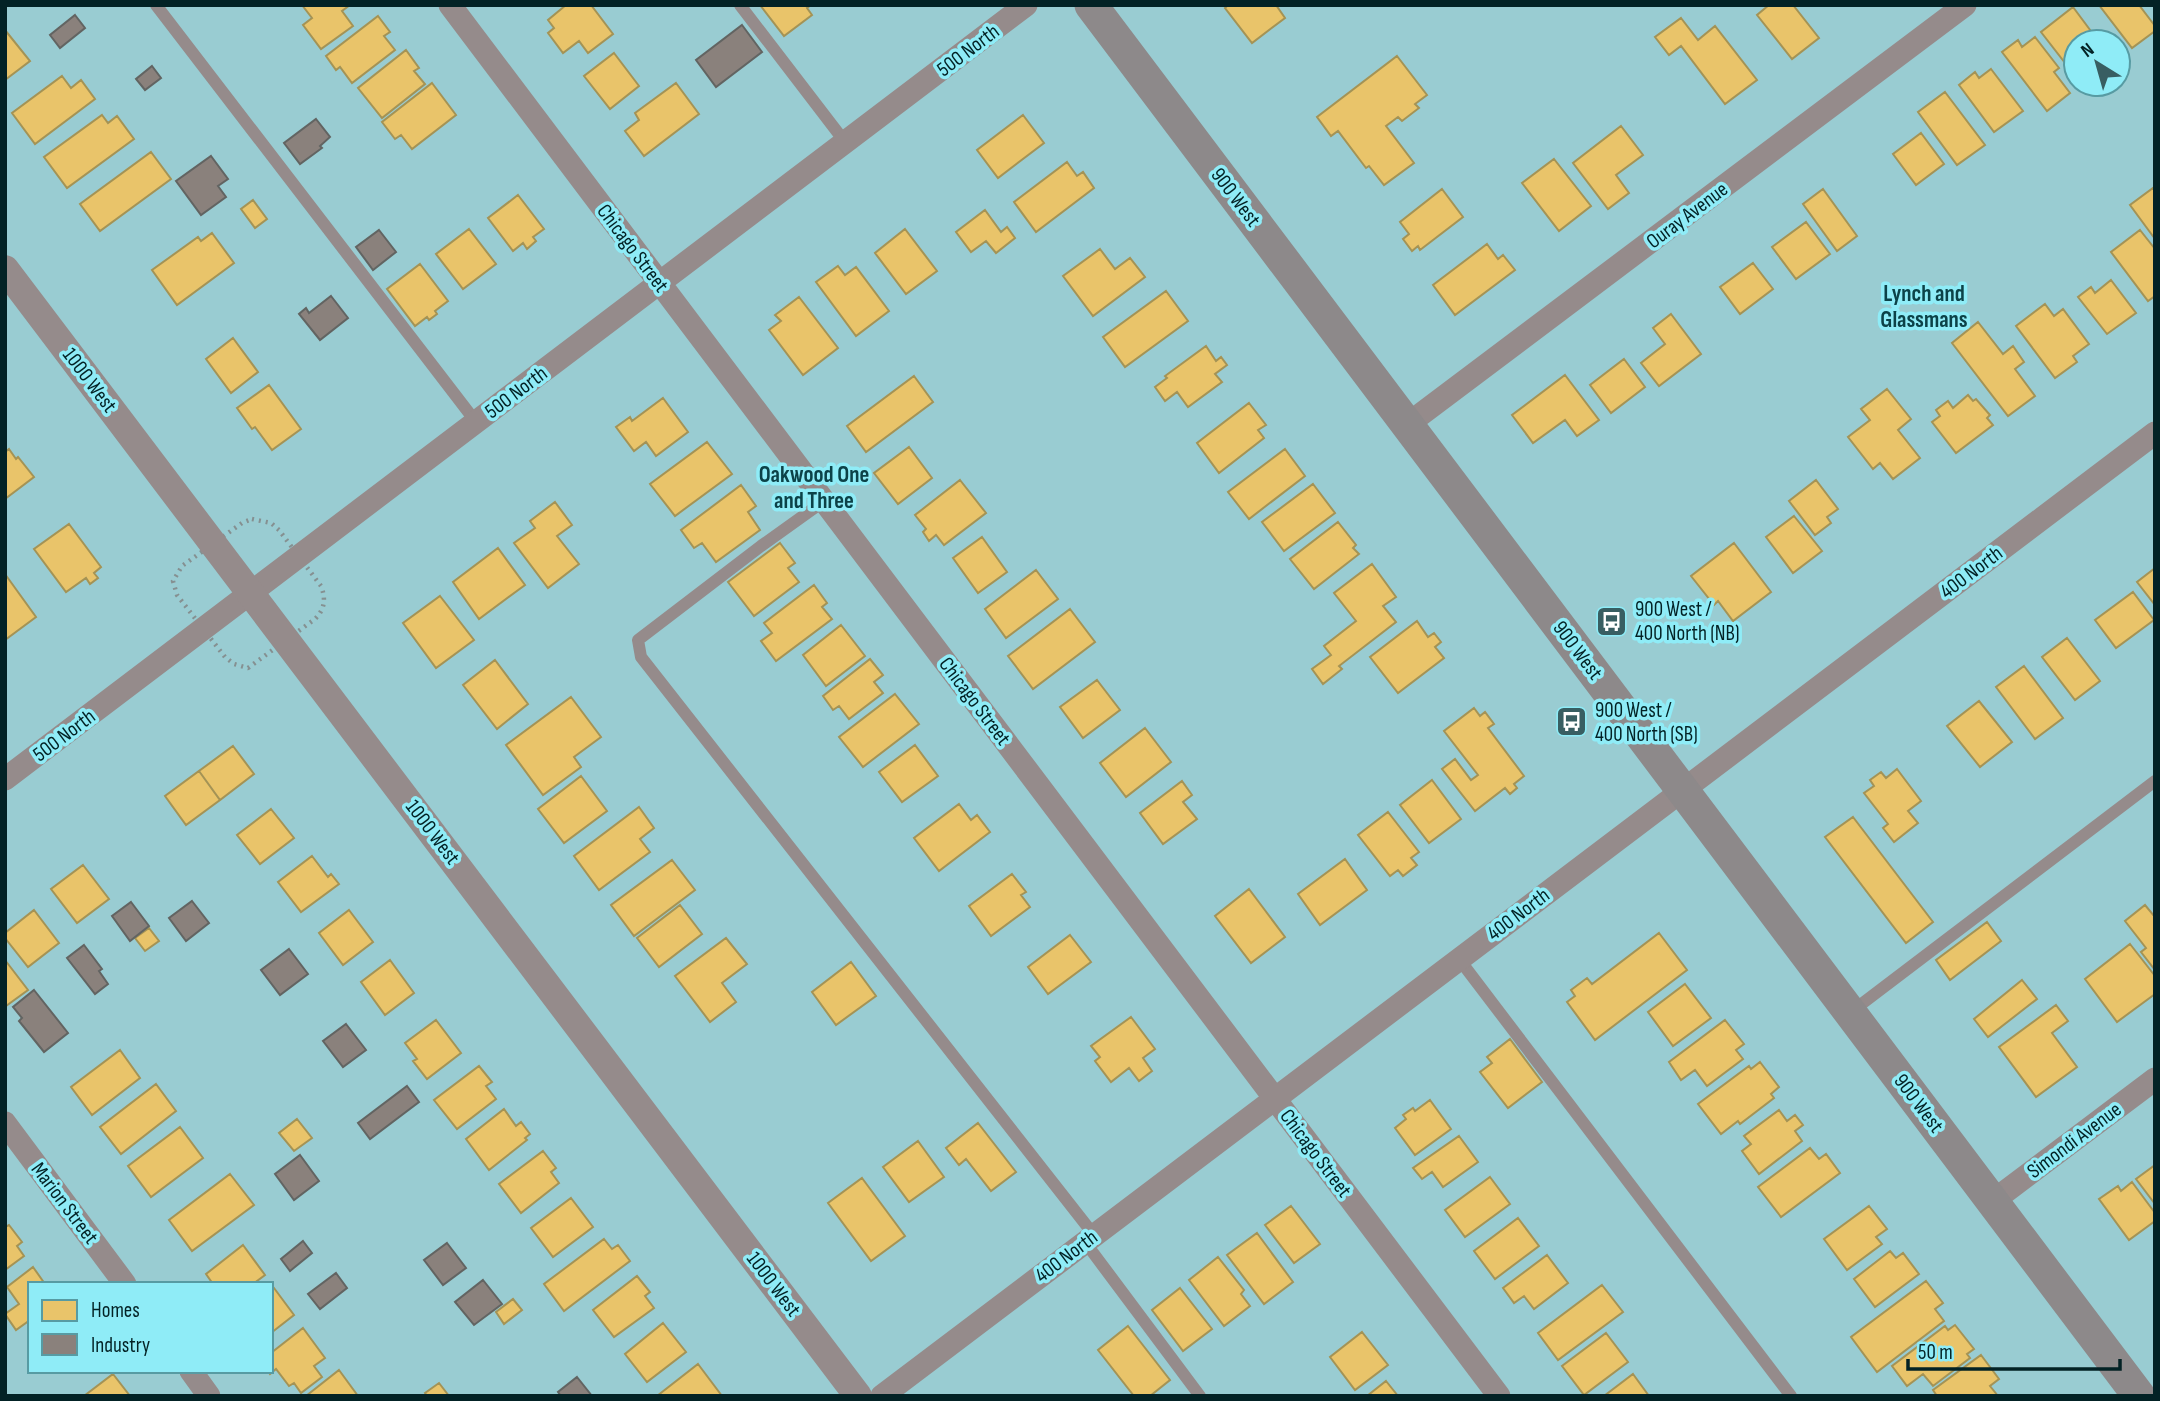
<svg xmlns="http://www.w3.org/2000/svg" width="2160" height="1401" font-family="'Sofia Sans Condensed',sans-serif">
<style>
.homes{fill:#e9c46a;stroke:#a49355;stroke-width:2}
.industry{fill:#8a817c;stroke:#626462;stroke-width:2}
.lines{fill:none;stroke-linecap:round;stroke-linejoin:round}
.path{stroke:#859091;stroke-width:4.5;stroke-dasharray:2 5;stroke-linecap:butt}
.service{stroke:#958b8b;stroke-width:12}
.minor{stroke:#958b8b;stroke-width:23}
.tertiary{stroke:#958b8b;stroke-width:28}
.secondary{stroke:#8d898a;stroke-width:33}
.labels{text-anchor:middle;stroke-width:7;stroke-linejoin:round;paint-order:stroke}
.street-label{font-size:21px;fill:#032225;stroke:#8fecf7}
.poi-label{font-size:21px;fill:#032225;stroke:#8fecf7;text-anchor:start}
.neighbourhood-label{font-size:23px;font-weight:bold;fill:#0c4248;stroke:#8fecf7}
</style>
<rect width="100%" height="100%" fill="#99ccd2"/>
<path class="homes" d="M302 5H350L342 11 353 26 321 49 303 25 312 18Z
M566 5H591L613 34 588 53 579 41 563 53 548 33 554 28 548 20Z
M760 5H811L807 8 812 15 784 36Z
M1228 5H1276L1285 18 1252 43 1225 8Z
M1769 5H1793L1819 38 1792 59 1757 15Z
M2099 5H2139L2155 26V31L2132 48Z
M2073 7 2099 42H2076V77L2041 32Z
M378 16 390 32 384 36 395 50 352 83 340 67 336 70 326 56Z
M1681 18 1698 40 1715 26 1757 80 1725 104 1681 46 1669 55 1655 37Z
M5 30 30 61 5 80Z
M2035 37 2059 68 2054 72 2070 93 2047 111 2002 52 2018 40 2022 47Z
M406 50 419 68 414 71 425 84 382 118 358 88Z
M614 53 639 86 610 109 584 76Z
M1397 56 1427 95 1415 104 1419 108 1402 121 1398 117 1386 126 1414 163 1384 185 1369 166 1366 168 1338 131 1331 136 1317 117Z
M1991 69 2023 111 1994 132 1959 85 1975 72 1979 78Z
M62 76 71 88 81 80 95 99 35 144 12 113Z
M432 83 456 115 412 149 401 135 395 139 382 122Z
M676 83 699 114 644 156 625 131 639 120 635 113Z
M1945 92 1985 145 1957 165 1918 112Z
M102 115 108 123 117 116 134 139 67 188 44 157Z
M1023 115 1044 143 998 178 977 150Z
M1621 126 1643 155 1616 175 1629 193 1608 209 1573 163Z
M1921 133 1944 164 1916 185 1893 154Z
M151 152 171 179 100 231 80 204Z
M1554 159 1591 206 1559 231 1522 183Z
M1067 162 1077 176 1083 172 1094 188 1036 232 1014 202Z
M2153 188 2155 191V239L2130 205Z
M1442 189 1463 217 1420 250 1418 246 1412 251 1403 239 1409 234 1400 222Z
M1823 189 1857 236 1837 251 1803 204Z
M518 195 544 229 533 237 536 241 527 249 523 243 513 251 488 218Z
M253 200 267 219 255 228 241 209Z
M985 210 1001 232 1007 227 1015 238 996 253 986 241 971 252 956 232Z
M1806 222 1830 254 1796 279 1772 247Z
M469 229 496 264 463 289 436 254Z
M905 229 937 271 906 294 875 253Z
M2140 230 2155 249V296L2148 301 2111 252Z
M212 233 234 263 177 305 152 270 198 237 201 241Z
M1487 244 1498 259 1503 255 1515 270 1455 315 1433 285Z
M1100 249 1115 269 1130 258 1145 277 1093 316 1063 276Z
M1753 263 1773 289 1740 314 1720 287Z
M420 264 448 301 435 311 437 314 429 320 427 317 415 326 387 289Z
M838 266 845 275 856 267 889 311 856 336 816 282Z
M2111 280 2136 313 2107 334 2078 297 2091 287 2095 293Z
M1166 291 1188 321 1125 367 1103 337Z
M799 297 838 348 803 375 769 330 781 321 775 315Z
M2045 304 2054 316 2063 309 2089 344 2073 356 2077 362 2055 378 2016 326Z
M1671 314 1701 354 1659 386 1641 363 1665 344 1653 328Z
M1978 322 2003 354 2013 346 2024 362 2015 369 2035 396 2008 416 1952 343Z
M233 338 258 372 231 393 206 359Z
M1206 346 1216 361 1221 357 1227 365 1215 374 1222 382 1188 407 1177 392 1165 401 1155 387 1167 378 1165 376Z
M1624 359 1645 387 1611 413 1590 385Z
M1565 375 1599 420 1577 436 1565 420 1533 443 1512 415Z
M914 376 933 402 866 452 847 426Z
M269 385 301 429 272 450 255 427 252 429 237 408Z
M1887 389 1911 419 1898 430 1920 458 1893 479 1880 463 1873 469 1848 437 1870 420 1861 409Z
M1968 395 1973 401 1976 399 1990 415 1987 418 1993 425 1956 453 1932 422 1940 416 1936 410 1948 401 1953 408Z
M663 398 688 432 656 456 646 442 634 451 616 427 630 417 632 421Z
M1249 403 1266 425 1258 430 1264 438 1219 473 1197 443Z
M707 442 732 474 675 516 650 484Z
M909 447 932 478 898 504 874 473Z
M9 449 16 459 18 457 34 477 5 499V452Z
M1285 449 1305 476 1249 519 1228 492Z
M960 480 986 513 944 545 936 535 929 541 923 532 926 529 915 515Z
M1816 480 1838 509 1827 517 1831 523 1815 535 1789 501Z
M1313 484 1335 513 1284 551 1262 522Z
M741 485 756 506 748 512 760 530 716 562 702 543 694 548 681 530Z
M555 502 572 525 557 536 579 564 548 588 514 543 535 528 530 521Z
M1794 516 1822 551 1793 573 1766 537Z
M1338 522 1356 545 1353 548 1359 554 1314 589 1290 559Z
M69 524 101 567 94 573 98 578 90 584 86 578 66 592 34 549Z
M982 537 1007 572 978 593 953 558Z
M780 543 795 563 788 568 799 582 754 616 728 582Z
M1734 543 1771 592 1733 621 1718 601 1714 605 1691 576Z
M498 548 525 585 479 619 453 582Z
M1372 564 1396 597 1383 606 1396 622 1339 666 1342 669 1323 684 1312 669 1331 655 1324 646 1356 621 1334 593Z
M2155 568V605L2137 582Z
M1036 570 1058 599 1006 638 985 609Z
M5 574 36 617 5 640Z
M814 585 827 603 822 607 832 619 776 661 761 641 772 633 764 623Z
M2133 592 2154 620 2116 648 2095 620Z
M440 596 474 640 436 668 403 623Z
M1070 609 1095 642 1033 689 1008 656Z
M1417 621 1428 637 1434 633 1441 642 1435 647 1444 658 1398 693 1370 657Z
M841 625 865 656 826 686 803 655Z
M2067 638 2100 681 2075 700 2042 657Z
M870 659 883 675 874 682 883 693 849 719 839 706 833 710 823 696Z
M495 660 528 704 497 729 463 685Z
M2024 666 2063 718 2035 739 1996 687Z
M1097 680 1120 710 1083 738 1060 707Z
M895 694 919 724 863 767 839 737Z
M571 697 601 737 574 757 581 767 543 795 506 745Z
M1979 701 2012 742 1980 767 1947 726Z
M1474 708 1480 716 1485 712 1494 724 1488 728 1524 776 1514 784 1517 788 1510 794 1505 788 1475 811 1442 769 1455 759 1471 780 1478 775 1444 731Z
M1145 728 1171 762 1126 797 1100 763Z
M915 745 938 776 902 802 879 772Z
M233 746 254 774 220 800 199 771Z
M1897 769 1921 801 1908 811 1918 823 1894 842 1883 828 1888 824 1864 793 1874 786 1870 780 1881 772 1886 778Z
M199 771 220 800 186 825 165 796Z
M581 776 607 811 564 843 538 809Z
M1432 780 1461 819 1429 843 1400 805Z
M1182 781 1192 795 1183 802 1197 819 1163 844 1140 813Z
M959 804 971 820 977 815 990 832 939 871 914 838Z
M639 807 654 828 640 839 650 852 599 890 574 856Z
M271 809 294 838 260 864 237 835Z
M1388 812 1419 852 1411 858 1417 865 1403 876 1398 870 1390 876 1358 835Z
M1853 817 1933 922 1906 943 1825 837Z
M312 856 328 877 331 874 339 884 301 912 278 882Z
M1345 859 1367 890 1320 925 1298 894Z
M672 860 695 890 634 936 611 905Z
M83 865 109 899 77 923 51 889Z
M1012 874 1026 892 1021 895 1030 907 991 936 969 906Z
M1249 889 1285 937 1251 963 1215 916Z
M680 905 702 934 659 967 637 938Z
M2145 905 2155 917V970L2141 952 2146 948 2125 921Z
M34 910 59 943 28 967 5 938V933Z
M349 910 373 942 343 965 319 933Z
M1987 922 2001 941 1950 980 1936 960Z
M149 928 159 941 145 951 135 938Z
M1659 933 1687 970 1595 1040 1567 1002 1575 996 1571 990 1587 978 1592 984Z
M1070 935 1091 962 1048 994 1028 967Z
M726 938 747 964 722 983 736 1002 710 1022 675 976Z
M2130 944 2155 976V994L2117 1022 2085 979Z
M5 960 28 990 6 1006 5 1004Z
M390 960 414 993 385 1015 361 982Z
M851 962 876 996 836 1025 812 992Z
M2022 980 2037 999 1988 1037 1974 1019Z
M1685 984 1711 1018 1673 1046 1648 1012Z
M2056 1005 2068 1021 2052 1033 2077 1067 2036 1097 1999 1047Z
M1131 1017 1155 1049 1143 1058 1152 1071 1139 1081 1129 1068 1111 1082 1095 1061 1100 1057 1091 1046Z
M436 1020 461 1053 427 1079 413 1061 417 1059 405 1043Z
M1725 1020 1744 1044 1736 1050 1743 1059 1707 1086 1695 1070 1681 1080 1669 1062Z
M1510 1039 1542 1082 1508 1108 1480 1072 1492 1063 1487 1057Z
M120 1050 140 1078 92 1115 71 1087Z
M1760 1062 1779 1087 1771 1094 1774 1098 1740 1124 1738 1121 1721 1134 1698 1104 1749 1066 1751 1069Z
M479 1066 492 1082 486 1086 496 1099 457 1129 434 1100Z
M156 1084 176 1111 121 1154 100 1127Z
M1430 1100 1451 1129 1415 1155 1395 1128 1406 1119 1403 1115 1413 1108 1415 1111Z
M504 1109 516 1126 521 1122 530 1134 525 1138 527 1140 489 1170 466 1139Z
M1779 1110 1787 1121 1795 1115 1803 1125 1795 1131 1802 1141 1759 1174 1742 1151 1751 1144 1744 1136Z
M297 1119 312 1138 294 1151 279 1133Z
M978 1123 1016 1172 991 1191 966 1159 959 1165 946 1148Z
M180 1127 203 1158 151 1197 128 1166Z
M1459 1136 1478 1162 1443 1187 1432 1172 1422 1179 1413 1168Z
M918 1141 944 1177 909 1202 883 1167Z
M1810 1148 1819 1159 1826 1154 1840 1173 1781 1217 1758 1187Z
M543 1151 556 1168 551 1172 559 1183 521 1213 499 1184Z
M2155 1165V1204L2136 1179Z
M230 1174 254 1205 192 1251 169 1220Z
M1490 1177 1510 1204 1465 1237 1445 1210Z
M862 1178 905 1236 871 1261 828 1203Z
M2132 1182 2155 1213V1221L2129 1240 2099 1199 2118 1186 2121 1191Z
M571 1198 593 1227 553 1257 531 1228Z
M1291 1206 1320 1244 1294 1263 1265 1225Z
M1869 1206 1887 1229 1876 1237 1882 1244 1847 1270 1824 1239Z
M1518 1218 1539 1246 1495 1279 1474 1251Z
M9 1225 22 1242 17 1246 24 1256 5 1270V1227Z
M1257 1233 1293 1282 1264 1304 1227 1255Z
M604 1239 612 1249 618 1245 630 1261 564 1311 544 1284Z
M243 1245 265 1275 253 1284H213L206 1274Z
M1890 1251 1896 1258 1903 1253 1919 1274 1875 1307 1854 1279Z
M1547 1255 1568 1283 1534 1309 1524 1296 1514 1303 1503 1288Z
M1218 1257 1244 1290 1241 1294 1250 1306 1224 1326 1189 1280Z
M33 1267 45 1284H30V1320L16 1330 5 1314 19 1304 7 1287Z
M637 1276 650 1292 645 1296 654 1308 614 1337 593 1310Z
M1926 1281 1943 1303 1935 1309 1944 1321 1877 1372 1851 1337Z
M1602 1285 1623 1312 1558 1360 1538 1333Z
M274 1288 294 1315 271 1333V1290Z
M1180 1288 1212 1329 1183 1351 1152 1310Z
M513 1299 522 1310 504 1324 496 1312Z
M663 1323 686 1352 647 1382 625 1354Z
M1955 1325 1974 1349 1967 1354 1970 1358 1933 1386 1923 1374 1907 1386 1892 1366 1945 1326 1948 1330Z
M1128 1326 1170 1380 1150 1396H1134L1098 1350Z
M303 1328 325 1358 314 1366 322 1377 301 1393 294 1383 289 1386 276 1369 270 1374 268 1371H271V1353Z
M1362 1332 1388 1365 1355 1390 1330 1357Z
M1606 1333 1628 1362 1584 1395 1562 1366Z
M1981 1355 1999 1379 1990 1386 1998 1396H1937L1933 1390Z
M698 1364 722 1396H657Z
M339 1370 358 1396H306Z
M113 1374 130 1396H84Z
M1633 1374 1649 1396H1604Z
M1386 1381 1398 1396H1367Z
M439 1383 449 1396H427L425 1393Z"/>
<path class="industry" d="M75 15 85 28 60 48 50 35Z
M742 25 762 52 716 87 696 60Z
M152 66 161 78 145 90 136 79Z
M316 119 330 137 320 146 322 148 300 164 284 143Z
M211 156 228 179 218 186 226 197 201 215 176 181Z
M379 230 396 252 373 270 356 247Z
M331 296 348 318 320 340 299 314 306 308 309 313Z
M192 901 209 923 186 941 169 918Z
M131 902 149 926 130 941 112 916Z
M84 945 102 969 99 971 108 984 95 994 67 958Z
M289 949 308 974 280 995 261 970Z
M34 990 68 1033 44 1052 19 1021 22 1018 13 1007Z
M346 1024 366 1050 343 1067 323 1041Z
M407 1086 419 1102 370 1139 358 1123Z
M300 1155 319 1181 294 1200 275 1174Z
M303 1241 312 1253 290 1271 281 1259Z
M447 1243 466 1268 443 1285 424 1260Z
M336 1273 347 1288 320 1309 308 1294Z
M483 1280 502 1304 474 1325 455 1302Z
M577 1377 592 1396H561L558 1392Z"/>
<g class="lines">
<path class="path" d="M252 519 271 523 279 530 321 586C326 599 325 609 315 619L248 668 234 664 225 657 177 595 173 581 182 566 242 523Z"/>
<path class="service" d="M156 5 476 422
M740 5 845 142
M824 501 761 546 638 640 641 657 1094 1235
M1459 959 1791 1396
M1851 1012 2155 781
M1085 1242 1200 1396"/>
<path class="minor" d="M450 5 1499 1396
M1408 424 1965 5
M5 779 1026 5
M5 1123 125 1284
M1993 1201 2155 1079
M191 1371 209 1396
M882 1396 2155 433"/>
<path class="tertiary" d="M5 269 858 1396"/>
<path class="secondary" d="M1091 5 2139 1396"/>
</g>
<defs>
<symbol id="bus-square" viewBox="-11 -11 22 22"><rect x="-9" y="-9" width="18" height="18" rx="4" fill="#385e62" stroke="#8fecf7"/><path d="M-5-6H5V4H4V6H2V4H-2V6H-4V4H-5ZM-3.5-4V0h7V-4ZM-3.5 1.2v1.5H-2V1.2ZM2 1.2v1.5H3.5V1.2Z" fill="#fff"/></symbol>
</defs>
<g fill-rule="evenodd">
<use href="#bus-square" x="1594" y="604" width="35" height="35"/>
<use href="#bus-square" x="1554" y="704" width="35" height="35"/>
</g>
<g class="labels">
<g class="street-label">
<text transform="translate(968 50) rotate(-37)" y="7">500 North</text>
<text transform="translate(1236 197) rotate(53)" y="7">900 West</text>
<text transform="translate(1687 215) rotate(-37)" y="7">Ouray Avenue</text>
<text transform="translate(633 248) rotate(53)" y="7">Chicago Street</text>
<text transform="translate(90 380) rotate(53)" y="7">1000 West</text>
<text transform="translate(516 392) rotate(-37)" y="7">500 North</text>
<text transform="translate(1971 572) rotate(-37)" y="7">400 North</text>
<text transform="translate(1578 650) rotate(53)" y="7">900 West</text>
<text transform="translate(975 701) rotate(53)" y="7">Chicago Street</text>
<text transform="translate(64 735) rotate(-37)" y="7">500 North</text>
<text transform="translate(433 832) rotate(53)" y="7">1000 West</text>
<text transform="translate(1518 914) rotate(-37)" y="7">400 North</text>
<text transform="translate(1919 1103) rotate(53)" y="7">900 West</text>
<text transform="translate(2074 1140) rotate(-37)" y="7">Simondi Avenue</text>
<text transform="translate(1316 1153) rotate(53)" y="7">Chicago Street</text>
<text transform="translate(65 1203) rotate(53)" y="7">Marion Street</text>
<text transform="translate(1066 1256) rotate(-37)" y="7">400 North</text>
<text transform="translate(774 1284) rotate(53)" y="7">1000 West</text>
</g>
<g class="poi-label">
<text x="1635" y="616">900 West /<tspan x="1635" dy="24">400 North (NB)</tspan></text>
<text x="1595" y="717">900 West /<tspan x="1595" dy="24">400 North (SB)</tspan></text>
</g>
<g class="neighbourhood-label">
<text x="1924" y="301">Lynch and<tspan x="1924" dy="26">Glassmans</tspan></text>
<text x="814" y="482">Oakwood One<tspan x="814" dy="26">and Three</tspan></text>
</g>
</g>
<rect width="2160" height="1401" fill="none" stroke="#032225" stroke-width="14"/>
<rect x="28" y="1282" width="245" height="91" fill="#8fecf7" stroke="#579ba3" stroke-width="2"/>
<rect x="42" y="1300" width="35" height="21" fill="#e9c46a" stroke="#579ba3" stroke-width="2"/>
<text x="91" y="1317" font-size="21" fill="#032225">Homes</text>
<rect x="42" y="1334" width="35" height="21" fill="#8a817c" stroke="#579ba3" stroke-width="2"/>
<text x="91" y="1352" font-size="21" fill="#032225">Industry</text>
<g transform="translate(2097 63) rotate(323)"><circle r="33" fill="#8fecf7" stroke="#579ba3" stroke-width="2"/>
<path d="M0-5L12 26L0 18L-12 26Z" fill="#385e62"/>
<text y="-10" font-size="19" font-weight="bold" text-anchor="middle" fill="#032225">N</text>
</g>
<path d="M1908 1359v10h212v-10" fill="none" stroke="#032225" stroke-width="3.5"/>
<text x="1918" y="1359" font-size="21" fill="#032225" stroke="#8fecf7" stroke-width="5" paint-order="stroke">50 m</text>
</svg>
